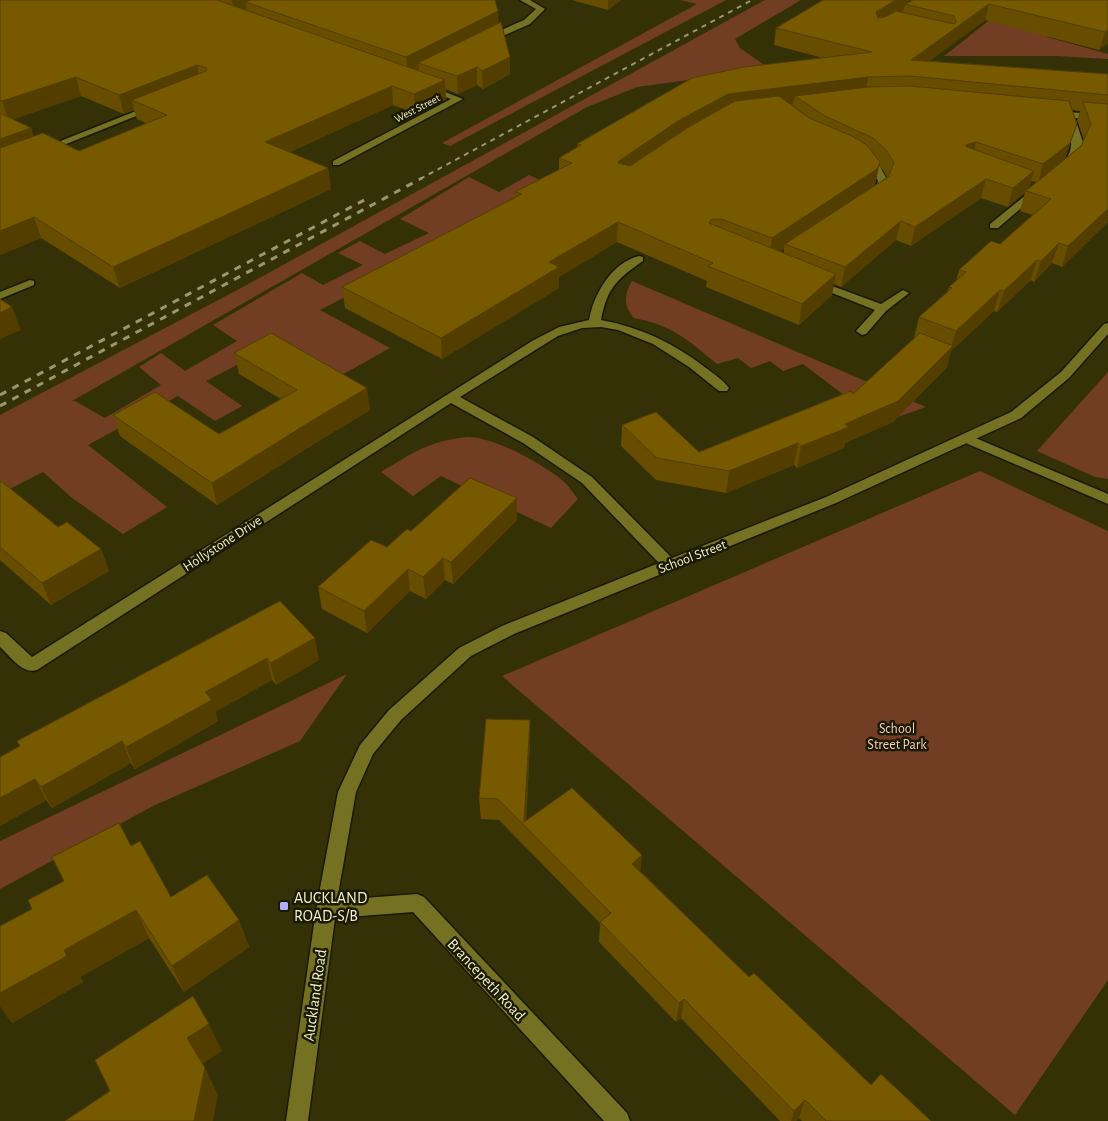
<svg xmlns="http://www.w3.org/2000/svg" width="1108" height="1121" font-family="'Alegreya Sans',sans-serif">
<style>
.green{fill:#713e24}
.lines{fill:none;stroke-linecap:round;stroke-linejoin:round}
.lane-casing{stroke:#1a1902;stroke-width:3}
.street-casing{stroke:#1a1902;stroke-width:3}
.lane{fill:#757122;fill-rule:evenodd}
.street{fill:#757122;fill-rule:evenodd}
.rail-far1{stroke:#99976f;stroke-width:2;stroke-dasharray:5 5;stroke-linecap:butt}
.rail{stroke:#99976f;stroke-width:3;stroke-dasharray:7 7;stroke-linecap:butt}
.wall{fill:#664d00;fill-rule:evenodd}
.shaded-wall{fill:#533e00}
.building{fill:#775900;stroke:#533e00}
.poi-dot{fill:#b2adf9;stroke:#1b1900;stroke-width:2}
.labels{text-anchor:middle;stroke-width:5;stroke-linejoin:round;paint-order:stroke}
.far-street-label{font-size:11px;fill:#f1f1cb;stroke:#1b1900}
.street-label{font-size:14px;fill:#f1f1cb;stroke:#1b1900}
.park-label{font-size:14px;fill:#f4cfbd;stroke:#1b1900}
.near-poi-label{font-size:16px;fill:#f1f1cb;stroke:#1b1900;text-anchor:start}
.near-street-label{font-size:16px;fill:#f1f1cb;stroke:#1b1900}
</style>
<rect width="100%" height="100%" fill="#343107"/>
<path class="green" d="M680 0H726L450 146 442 143 697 4Z
M765 0H801L735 39 740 48 770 69 637 87 587 107 72 401H75L105 418 161 385 139 367 161 353 185 371 237 341 213 325 302 273 323 285 363 265 338 253 360 241 385 254 429 233 400 219 469 177 499 192 529 175 549 184 386 276 320 310 390 348 340 376 283 341 206 381 242 406 215 421 178 396 88 445 167 507 123 534 71 497 43 472 0 494V415L243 287Z
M1015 0H1068L1061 5 1047 37 1108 54V59L1056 56H944Z
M632 281 926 407 881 423 803 364 783 371 770 361 751 368 738 358 717 364C688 340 672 325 634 318 623 305 624 295 632 281Z
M1108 372V479L1095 477 1037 451Z
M468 437C496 438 541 463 563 481 569 486 573 493 578 499L551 528 441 476 413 496 381 472C414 452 429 441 468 437Z
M980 471 1108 531V980L1015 1115 502 676Z
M347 674 300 741 153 806 0 889V841Z"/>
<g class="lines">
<defs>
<path id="lane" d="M966 434 1108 494V504L961 441 959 438Z"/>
<path id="street" d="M520 0H530L545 9 530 24 487 43H481V39L524 20 536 9Z
M424 86H430L463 99 339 165H333V161L451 99 424 90Z
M151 105 159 107 46 152 38 150Z
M1055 111 1108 115V121L1075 118 1083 142 1075 163 1065 170 1060 167C1076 149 1072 139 1065 118L1052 116 1050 114Z
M863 153 877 161 888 181 884 192 877 198 868 196 875 190 878 181 870 165 858 156Z
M1037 186 1041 187V191L998 228H990V224Z
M639 256 643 257V261C617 279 607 288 601 320 640 327 674 343 706 368 714 374 723 380 729 388L727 391H719L689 367 653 344 618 330 601 327 582 328 558 336 460 397 533 437 592 477 672 558 826 497 1011 412 1061 372 1104 324 1108 323V334L1069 378 1021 418 836 503 514 634 471 656 401 720 373 754 356 792 337 900 417 894 424 897 627 1113 630 1121H604L413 912 335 918 308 1121H286L316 910 338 792 360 745 389 710 459 648 502 626 659 563 582 483 523 443 451 403 37 670C23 675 10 656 0 647V631L6 633 32 657 532 341 559 327 589 320C594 294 611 263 639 256Z
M30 280 34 281V285L0 299V292Z
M816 280 881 304 903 290 909 293 886 311 866 334 862 335 856 331 875 310 812 285 810 283Z"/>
</defs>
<use href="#lane" class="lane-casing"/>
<use href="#street" class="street-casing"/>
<use href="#lane" class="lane"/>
<use href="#street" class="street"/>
<path class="rail-far1" d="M420 179 752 0"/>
<path class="rail" d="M0 395 368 198
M0 406 422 178"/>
</g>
<path class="wall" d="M0 0H495L498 11V23L510 57V74L483 89 477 85 458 94 446 89V99L415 113 393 105 290 152 328 168 331 189 120 288 41 238 0 255ZM81 96 124 114 134 110 137 119 146 123 79 151 34 137 31 128 13 119Z
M572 0H621L608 10Z
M823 0H909L907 3 1108 0V43L1099 50 985 20 929 61 1108 74V222L1062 267 1052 263 1034 282 1031 280 997 312 994 311 951 351 947 367 893 422 845 443 844 448 797 468 794 465 726 493 656 480 621 446 622 425 699 452 853 394 915 338H914L919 317 947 292 949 287 956 281 959 270 1000 244 1033 215 1020 211 1025 192 1008 207 981 198 911 246 896 240 841 287 834 284 832 295 799 325 706 287 707 281 617 242 559 277V288L442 359 345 308 342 287 515 198V192L559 170V158L577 148V144L823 58 774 45 776 28ZM1072 110 1080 111 1077 120 1084 140 1081 146 1065 159 1077 124ZM879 166 883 170 887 177 874 186ZM1031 181 1036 182 1029 188ZM784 248V253L780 251Z
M234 353 370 410 317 442 217 505 120 436 113 415 219 434 281 399 239 374Z
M0 482 58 527 101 549 109 571 51 605 0 560Z
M517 520 453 584 445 580 426 599 410 591 367 633 322 609 318 587 387 547 411 531Z
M280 601 319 660 276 685 272 680 215 712 218 721 135 769 131 763 52 808 46 800 0 826V757Z
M530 741 526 821 641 872 749 977 871 1085 931 1121H802L799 1118 796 1121H780L681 1018 676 1022 599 942 600 923 499 820 481 819 479 798Z
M131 846 171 897 239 920 249 947 184 992 149 938 80 977 83 982 12 1023 0 1006V926L32 909 64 881Z"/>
<path class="shaded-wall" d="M232 0H291L245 2 247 11 234 14Z
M608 0H621L608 10Z
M896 0H909L906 5 905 4 904 10 873 29 876 12Z
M989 4 985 20 910 76 911 60Z
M498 11 499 29 418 63 419 70 408 76 406 57Z
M1108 30V43L1099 50 1105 32Z
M510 57V74L483 89 482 71Z
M197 65 201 84 132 100 134 110 124 114 119 95Z
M477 67V85L458 94 457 76Z
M76 77 81 96 9 121 2 101Z
M868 77 865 95 795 96 793 104 726 112 618 180 619 161 678 121 728 94Z
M445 80 446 99 415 113 414 94Z
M392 86 393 105 268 162 265 142Z
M1077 124 1064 161 1038 183 1043 164Z
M31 128 37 148 0 162V139Z
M976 142 972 160 966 145Z
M880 162 876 181 873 189 785 244 784 248 769 259 772 238Z
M328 168 331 189 120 288 113 267Z
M1034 171 1028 190 1026 191 1025 192 1008 207 1013 188Z
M986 179 981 198 911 246 915 227Z
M1108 209V222L1062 267 1068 246Z
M34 217 41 238 0 255V231Z
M901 221 896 240 841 287 845 267Z
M618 222 617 242 559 277V288L442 359 441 338 549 262Z
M1059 243 1052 263 1034 282 1041 261Z
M1037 260 1031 280 997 312 1004 291Z
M836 274 832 295 799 325 802 304Z
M1000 290 994 311 951 351 947 367 893 422 845 443 844 448 797 468 801 446 845 424 951 347 956 331Z
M12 307 21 330 0 339V313Z
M367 388 370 410 317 442 217 505 212 483 313 420Z
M798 443 794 465 726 493 729 471Z
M517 498V520L453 584 451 562Z
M101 549 109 571 51 605 42 583Z
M443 558 445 580 426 599 423 577Z
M408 569 410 591 367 633 364 611Z
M315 638 319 660 276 685 270 663Z
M267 658 272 680 215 712 218 721 135 769 126 747 205 692Z
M530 720V741L526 827 524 825Z
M122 741 131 763 52 808 41 787Z
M35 779 46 800 0 826V798Z
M642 855 640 876 632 864Z
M136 910 149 938 80 977 83 982 12 1023 0 1006V993L64 950Z
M239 920 249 947 184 992 172 966Z
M684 999 681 1018 676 1022 679 1003Z
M209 1024 222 1051 201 1065 187 1038Z
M205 1068 218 1095 213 1121H194Z
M805 1100 799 1118 796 1121H791L794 1111Z"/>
<path class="building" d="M0 0H217L445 80 414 94 392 86 265 142 328 168 113 267 34 217 0 231V148L43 133 79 151 167 115 132 100 206 71 207 68 197 65 119 95 76 77 2 101 0 100Z
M251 0H495L498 11 406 57 245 2Z
M823 0H896L876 12 878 18 885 17 896 11 954 24 956 22 954 16 905 4 913 0H1108V30L1105 32 989 4 911 60 1108 74V95L910 76 868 77 728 94 678 121 619 161 618 163 630 166 687 128 735 101 779 96 809 118 852 136 867 145 880 162 877 169 772 238 721 219H712L709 223 836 274 802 304 708 266 713 263 618 222 549 262 559 267 441 338 342 287 522 194 515 192 572 163 559 158 581 145 577 144 692 78 744 67 872 52 776 28Z
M501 22 510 57 482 71 477 67 457 76 418 63Z
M910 86 1069 101 1077 124 1070 143 1043 164 976 142 966 145 967 147 1034 171 1013 188 986 179 915 227 901 221 845 267 785 244 888 177 894 163 887 151 873 138 825 116 795 96 868 87Z
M1083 102 1108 104V209L1068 246 1059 243 1041 261 1037 260 1004 291 1000 290 956 331 919 317 952 288 949 287 966 272 959 270 991 241 1000 244 1051 199 1026 191 1081 146 1091 124Z
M0 113 31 128 0 139Z
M0 299 12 307 0 313Z
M271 333 367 388 313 420 212 483 113 415 155 392 219 434 297 390 234 353Z
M920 333 953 346 898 401 845 424 849 427 801 446 798 443 729 471 657 458 622 425 656 412 699 452 851 391 853 394Z
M470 478 517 498 451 562 443 558 423 577 408 569 364 611 318 587 371 540 387 547 407 529 411 531Z
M1 481 58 527 67 522 101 549 42 583 0 547V482Z
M280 601 315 638 270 663 267 658 205 692 212 700 126 747 122 741 41 787 35 779 0 798V757L20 746 17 741Z
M486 719 530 720 524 822 572 788 642 855 632 864 749 977 754 973 871 1085 881 1074 931 1121H826L805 1100 794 1111 684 999 679 1003 600 922 611 913 498 799 479 798Z
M119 823 131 846 140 841 171 897 207 875 239 920 172 966 136 910 64 950 67 956 0 993V926L32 909 28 900 64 881 52 857Z
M193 996 209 1024 187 1038 205 1068 194 1121H65L110 1091 95 1060Z"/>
<rect class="poi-dot" x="279" y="901" width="10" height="10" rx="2.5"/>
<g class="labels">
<g class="far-street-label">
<text transform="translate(417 108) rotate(-27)" y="4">West Street</text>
</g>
<g class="street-label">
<text transform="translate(222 543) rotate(-33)" y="5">Hollystone Drive</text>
<text transform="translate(692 556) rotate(-21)" y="5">School Street</text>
</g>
<g class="park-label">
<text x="897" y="733">School<tspan x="897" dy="16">Street Park</tspan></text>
</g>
<g class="near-poi-label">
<text x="294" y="903">AUCKLAND<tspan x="294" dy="18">ROAD-S/B</tspan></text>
</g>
<g class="near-street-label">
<text transform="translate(487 979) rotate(47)" y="6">Brancepeth Road</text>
<text transform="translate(314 995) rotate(-82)" y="6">Auckland Road</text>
</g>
</g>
</svg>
